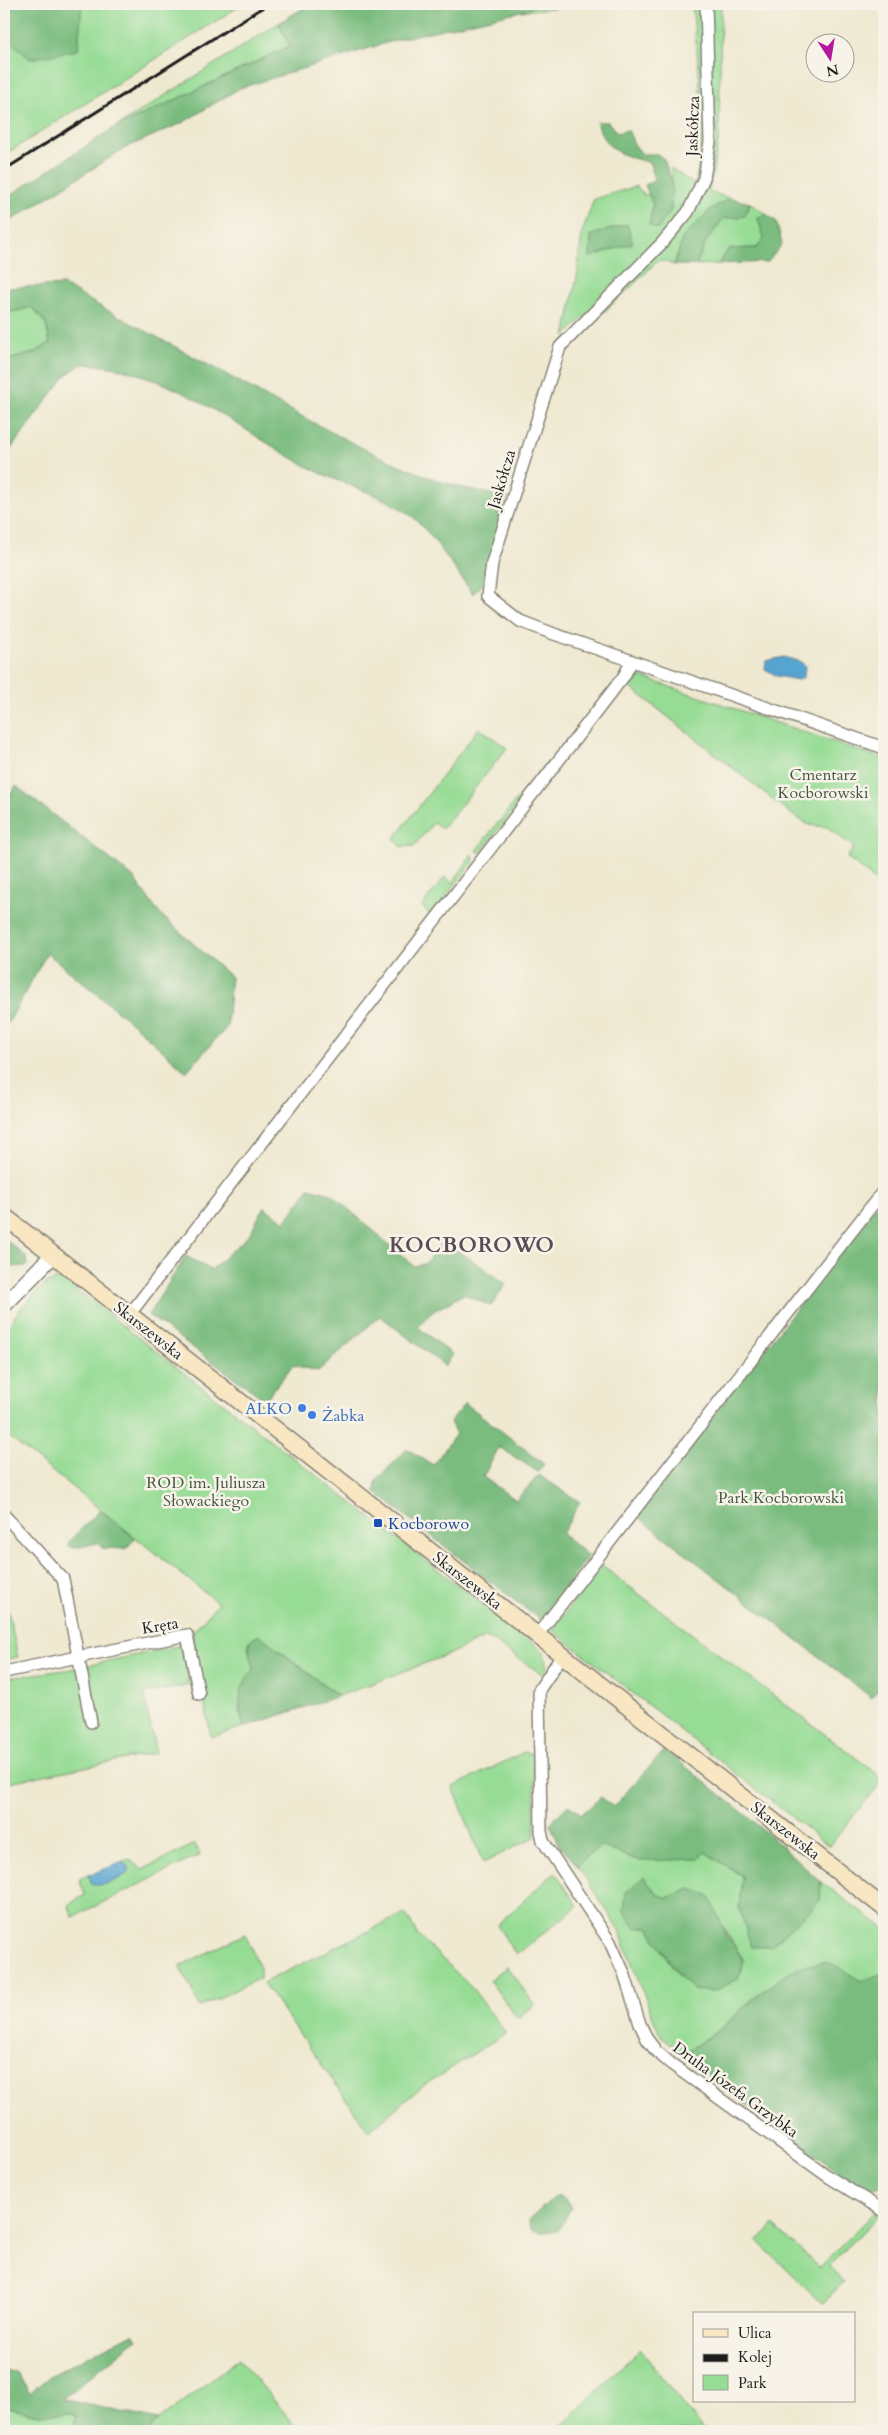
<svg xmlns="http://www.w3.org/2000/svg" width="888" height="2435" font-family="Cardo,serif">
<style>
.green{fill:#97dc95;stroke:#5a7c58;fill-rule:evenodd}
.forest{fill:#79bc7e;stroke:#4a6c4d}
.water{fill:#57a5d1;stroke:#3a6076}
.lines{fill:none;stroke-linecap:round;stroke-linejoin:round}
.minor-casing{stroke:#868276;stroke-width:14}
.tertiary-casing{stroke:#868276;stroke-width:18}
.secondary-casing{stroke:#868276;stroke-width:19}
.minor{stroke:#fff;stroke-width:11}
.tertiary{stroke:#fff;stroke-width:15}
.secondary{stroke:#f9e7c3;stroke-width:16}
.rail{stroke:#1c1c1c;stroke-width:3}
.shop-dot{fill:#3f7fe0;stroke:#f7f3e8;stroke-width:2}
.transit-dot{fill:#1a4fb4;stroke:#f7f3e8;stroke-width:2}
.labels{text-anchor:middle;stroke-width:5;stroke-linejoin:round;paint-order:stroke}
.street-label{font-size:16px;fill:#1c1c1c;stroke:#f7f3e8}
.park-label{font-size:16px;fill:#415640;stroke:#f7f3e8}
.shop-label{font-size:16px;fill:#366cbe;stroke:#f7f3e8;text-anchor:end}
.transit-label{font-size:16px;fill:#164399;stroke:#f7f3e8;text-anchor:start}
.district-label{font-size:21px;font-weight:bold;letter-spacing:1px;fill:#594c57;stroke:#f7f3e8}
</style>
<rect width="100%" height="100%" fill="#f7f3e8"/>
<filter id="ink" filterUnits="userSpaceOnUse"><feTurbulence type="fractalNoise" baseFrequency=".02" numOctaves="2"/><feDisplacementMap in="SourceGraphic" scale="10" xChannelSelector="R" yChannelSelector="G"/><feConvolveMatrix kernelMatrix="1 2 1 2 8 2 1 2 1" color-interpolation-filters="sRGB"/></filter>
<filter id="wash" filterUnits="userSpaceOnUse"><feTurbulence type="fractalNoise" baseFrequency=".0096" numOctaves="4" result="noise"/><feDisplacementMap in="SourceGraphic" scale="20" xChannelSelector="R" yChannelSelector="G"/><feGaussianBlur stdDeviation="1.12" result="paint"/><feColorMatrix in="noise" values="0 0 0 0 0 0 0 0 0 0 0 0 0 0 0 0 0 1.4 0 .05"/><feComposite in="paint" operator="in"/></filter>
<g filter="url(#wash)">
<rect width="100%" height="100%" fill="#efe9d1"/>
<path class="green" d="M4 4H243L4 155Z
M540 4H595L521 11Z
M692 4H703L708 98 701 182 685 209 648 254 565 336 577 277 582 233 594 199 637 186 644 195 648 194 653 204 649 225 672 183 671 168 695 185C707 125 698 64 692 4Z
M709 4H721L719 136 709 192 730 198 711 209 683 237 674 265 659 260 565 349 654 257 709 171Z
M279 23 290 46 111 130Z
M750 203 766 214 758 218 764 238 757 248 729 249 719 264 696 265 706 242 723 218 744 216Z
M32 307 46 324 50 343 34 353 4 361V314Z
M638 676 884 759V887L847 858 854 847 827 827 809 825 794 816 630 687Z
M479 728 507 748 442 829 434 822 414 846 402 847 394 839Z
M547 762 548 766 481 852H478L476 850Z
M472 854 474 861 432 914H429L422 906 445 877 453 883Z
M60 1277 544 1652 547 1669 542 1674 487 1637 447 1655 339 1696 259 1635 249 1641 248 1649 253 1659 254 1670 239 1709 244 1727 211 1737 191 1634 218 1603 4 1433V1332L21 1308 44 1285Z
M602 1566 884 1779 829 1846 552 1630Z
M4 1602 7 1606 18 1657 4 1660Z
M178 1646 184 1650 189 1685 144 1694 156 1753 4 1783V1678L66 1670Z
M524 1752 534 1754 535 1837 483 1863 453 1787Z
M195 1844 200 1855 73 1917 68 1905 85 1895 79 1879 89 1875 91 1882 128 1866 123 1862 129 1859 142 1870Z
M600 1846 640 1861 705 1852 742 1876 739 1907 820 1901 821 1882 884 1928V1973L862 1981 856 1979H780L750 2001 721 2029 683 2053 660 2035 618 1928 577 1865ZM644 1878 657 1894 667 1898 690 1889 719 1920 744 1961 680 1977 664 1954 649 1926Z
M555 1872 578 1906 516 1955 497 1925Z
M405 1913 418 1935 472 1988 506 2033 420 2088 369 2131 263 1983Z
M245 1934 260 1968V1978L200 2007 180 1966Z
M507 1967 535 2005 517 2018 489 1980Z
M875 2212 879 2215 829 2266 844 2282 822 2303 757 2241 774 2225 819 2268Z
M640 2349 704 2431H556Z
M239 2359 300 2431H149L158 2420Z
M4 2407 38 2415 69 2413 77 2417 73 2431H4Z"/>
<path class="forest" d="M4 4H82L78 50 30 59 4 35Z
M310 4H380L384 10 412 4H540L521 11 399 39 240 88 182 123 125 148 4 225V199L111 130 290 46 279 23Z
M597 122H608L617 133 628 130 634 144 642 154H657L664 159 672 183 671 210 658 229 649 225 653 204 645 185 654 181 651 163C622 155 606 153 597 122Z
M730 198 750 203 745 216 723 219 706 242 696 265H674L683 237 711 209Z
M766 214 776 221 782 244 768 262 719 264 729 249 757 248 764 238 758 218Z
M627 224 633 243 590 257 591 235Z
M64 285C109 313 157 336 203 362 280 403 355 450 437 480 459 488 484 492 507 497L484 582 473 594C457 573 429 528 409 514 380 493 343 485 312 469 239 431 168 366 82 364L65 376 4 458V361L34 353 50 343 46 324 32 307 4 314V288Z
M16 786 133 877 159 913 231 977 227 1027 186 1072 133 1024 47 953 11 1018 4 1028V805Z
M309 1188 331 1194 414 1266 425 1264 443 1240 506 1284 491 1306 464 1294 430 1313 418 1327 453 1355 445 1366 380 1316 318 1371 293 1365 265 1400 148 1315 186 1256 211 1270 249 1235 264 1207 285 1222Z
M884 1196V1681L872 1698 636 1515Z
M4 1238 26 1257 27 1266 9 1267 4 1263Z
M465 1403 544 1464 538 1472 499 1447 483 1477 516 1500 539 1475 580 1502 562 1534 588 1556 541 1621 375 1492 376 1481 407 1449 433 1465 456 1434 450 1422Z
M100 1510 135 1538 126 1549 102 1548 98 1543 74 1548 69 1546V1541Z
M259 1635 333 1692 339 1696 244 1727C238 1706 237 1686 254 1670 253 1660 248 1651 249 1641Z
M665 1750 756 1823 821 1882 820 1901 771 1946H751L739 1907 742 1876 705 1852 698 1859 640 1861 600 1846 577 1865 560 1846 550 1824 568 1805 582 1814 601 1797 613 1807Z
M644 1877 657 1894 667 1898 690 1889 709 1895 727 1936 744 1961 738 1979 713 1992 693 1990C674 1971 662 1950 649 1927L635 1928 624 1911 626 1892Z
M884 1959V2103L882 2105V2126L884 2128V2186L863 2190 723 2088 683 2053C696 2045 710 2037 722 2028 748 2005 790 1959 828 1963 839 1964 851 1977 862 1981L883 1973Z
M555 2196C563 2195 567 2201 571 2208L558 2231 539 2232 531 2229 528 2221Z
M133 2333 137 2339 62 2399 158 2420 149 2431H73L76 2417 69 2413 38 2415 4 2407V2369L17 2374 30 2393 51 2375Z"/>
<path class="water" d="M784 657 801 662 805 666 804 677 798 680 777 676 765 669 766 661Z
M123 1862 129 1866V1872C120 1879 108 1885 96 1885L91 1882 89 1875Z"/>
</g>
<g filter="url(#ink)">
<g class="lines">
<defs>
<path id="minor" d="M706 4 710 142 704 178 688 212 662 243 560 347 492 563 488 596 520 621 554 634 884 748
M129 1315 624 676 631 662
M4 1515 63 1579 91 1722
M538 1634 884 1190
M563 1654 539 1690 541 1831 543 1841 610 1942 624 1973 640 2024 647 2039 656 2051 670 2063 829 2177 884 2211
M4 1672 187 1635 199 1694"/>
<path id="tertiary" d="M4 1305 53 1255"/>
<path id="secondary" d="M4 1216 884 1908"/>
</defs>
<use href="#minor" class="minor-casing"/>
<use href="#tertiary" class="tertiary-casing"/>
<use href="#secondary" class="secondary-casing"/>
<use href="#minor" class="minor"/>
<use href="#tertiary" class="tertiary"/>
<use href="#secondary" class="secondary"/>
<path class="rail" d="M4 170 268 4"/>
</g>
</g>
<g class="shop-dot">
<circle cx="302" cy="1408" r="5"/>
<circle cx="312" cy="1415" r="5"/>
</g>
<rect class="transit-dot" x="373" y="1518" width="10" height="10" rx="2.5"/>
<g class="labels">
<g class="street-label">
<text transform="translate(692 126) rotate(-88)" y="6">Jaskółcza</text>
<text transform="translate(501 479) rotate(-73)" y="6">Jaskółcza</text>
<text transform="translate(149 1330) rotate(38)" y="6">Skarszewska</text>
<text transform="translate(468 1580) rotate(38)" y="6">Skarszewska</text>
<text transform="translate(160 1625) rotate(-9)" y="6">Kręta</text>
<text transform="translate(786 1830) rotate(38)" y="6">Skarszewska</text>
<text transform="translate(736 2089) rotate(36)" y="6">Druha Józefa Grzybka</text>
</g>
<g class="park-label">
<text x="823" y="780">Cmentarz<tspan x="823" dy="18">Kocborowski</tspan></text>
<text x="206" y="1488">ROD im. Juliusza<tspan x="206" dy="18">Słowackiego</tspan></text>
<text x="781" y="1503">Park Kocborowski</text>
</g>
<g class="shop-label">
<text x="292" y="1414">ALKO</text>
<text x="322" y="1421" text-anchor="start">Żabka</text>
</g>
<g class="transit-label">
<text x="388" y="1529">Kocborowo</text>
</g>
<g class="district-label">
<text x="472" y="1252">KOCBOROWO</text>
</g>
</g>
<rect width="888" height="2435" fill="none" stroke="#f7f3e8" stroke-width="20"/>
<rect x="693" y="2312" width="162" height="90" fill="#f7f3e8" stroke="#9f9d96"/>
<rect x="703" y="2329" width="25" height="8" fill="#f9e7c3" stroke="#9f9d96"/>
<text x="738" y="2338" font-size="15" fill="#1c1c1c">Ulica</text>
<rect x="703" y="2354" width="25" height="8" fill="#1c1c1c" stroke="#9f9d96"/>
<text x="738" y="2362" font-size="15" fill="#1c1c1c">Kolej</text>
<rect x="703" y="2375" width="25" height="15" fill="#97dc95" stroke="#9f9d96"/>
<text x="738" y="2388" font-size="15" fill="#1c1c1c">Park</text>
<g transform="translate(830 58) rotate(168)"><circle r="24" fill="#f7f3e8" stroke="#9f9d96"/>
<path d="M0-4L9 19L0 12L-9 19Z" fill="#b5179e"/>
<text y="-8" font-size="14" font-weight="bold" text-anchor="middle" fill="#1c1c1c">N</text>
</g>
</svg>
